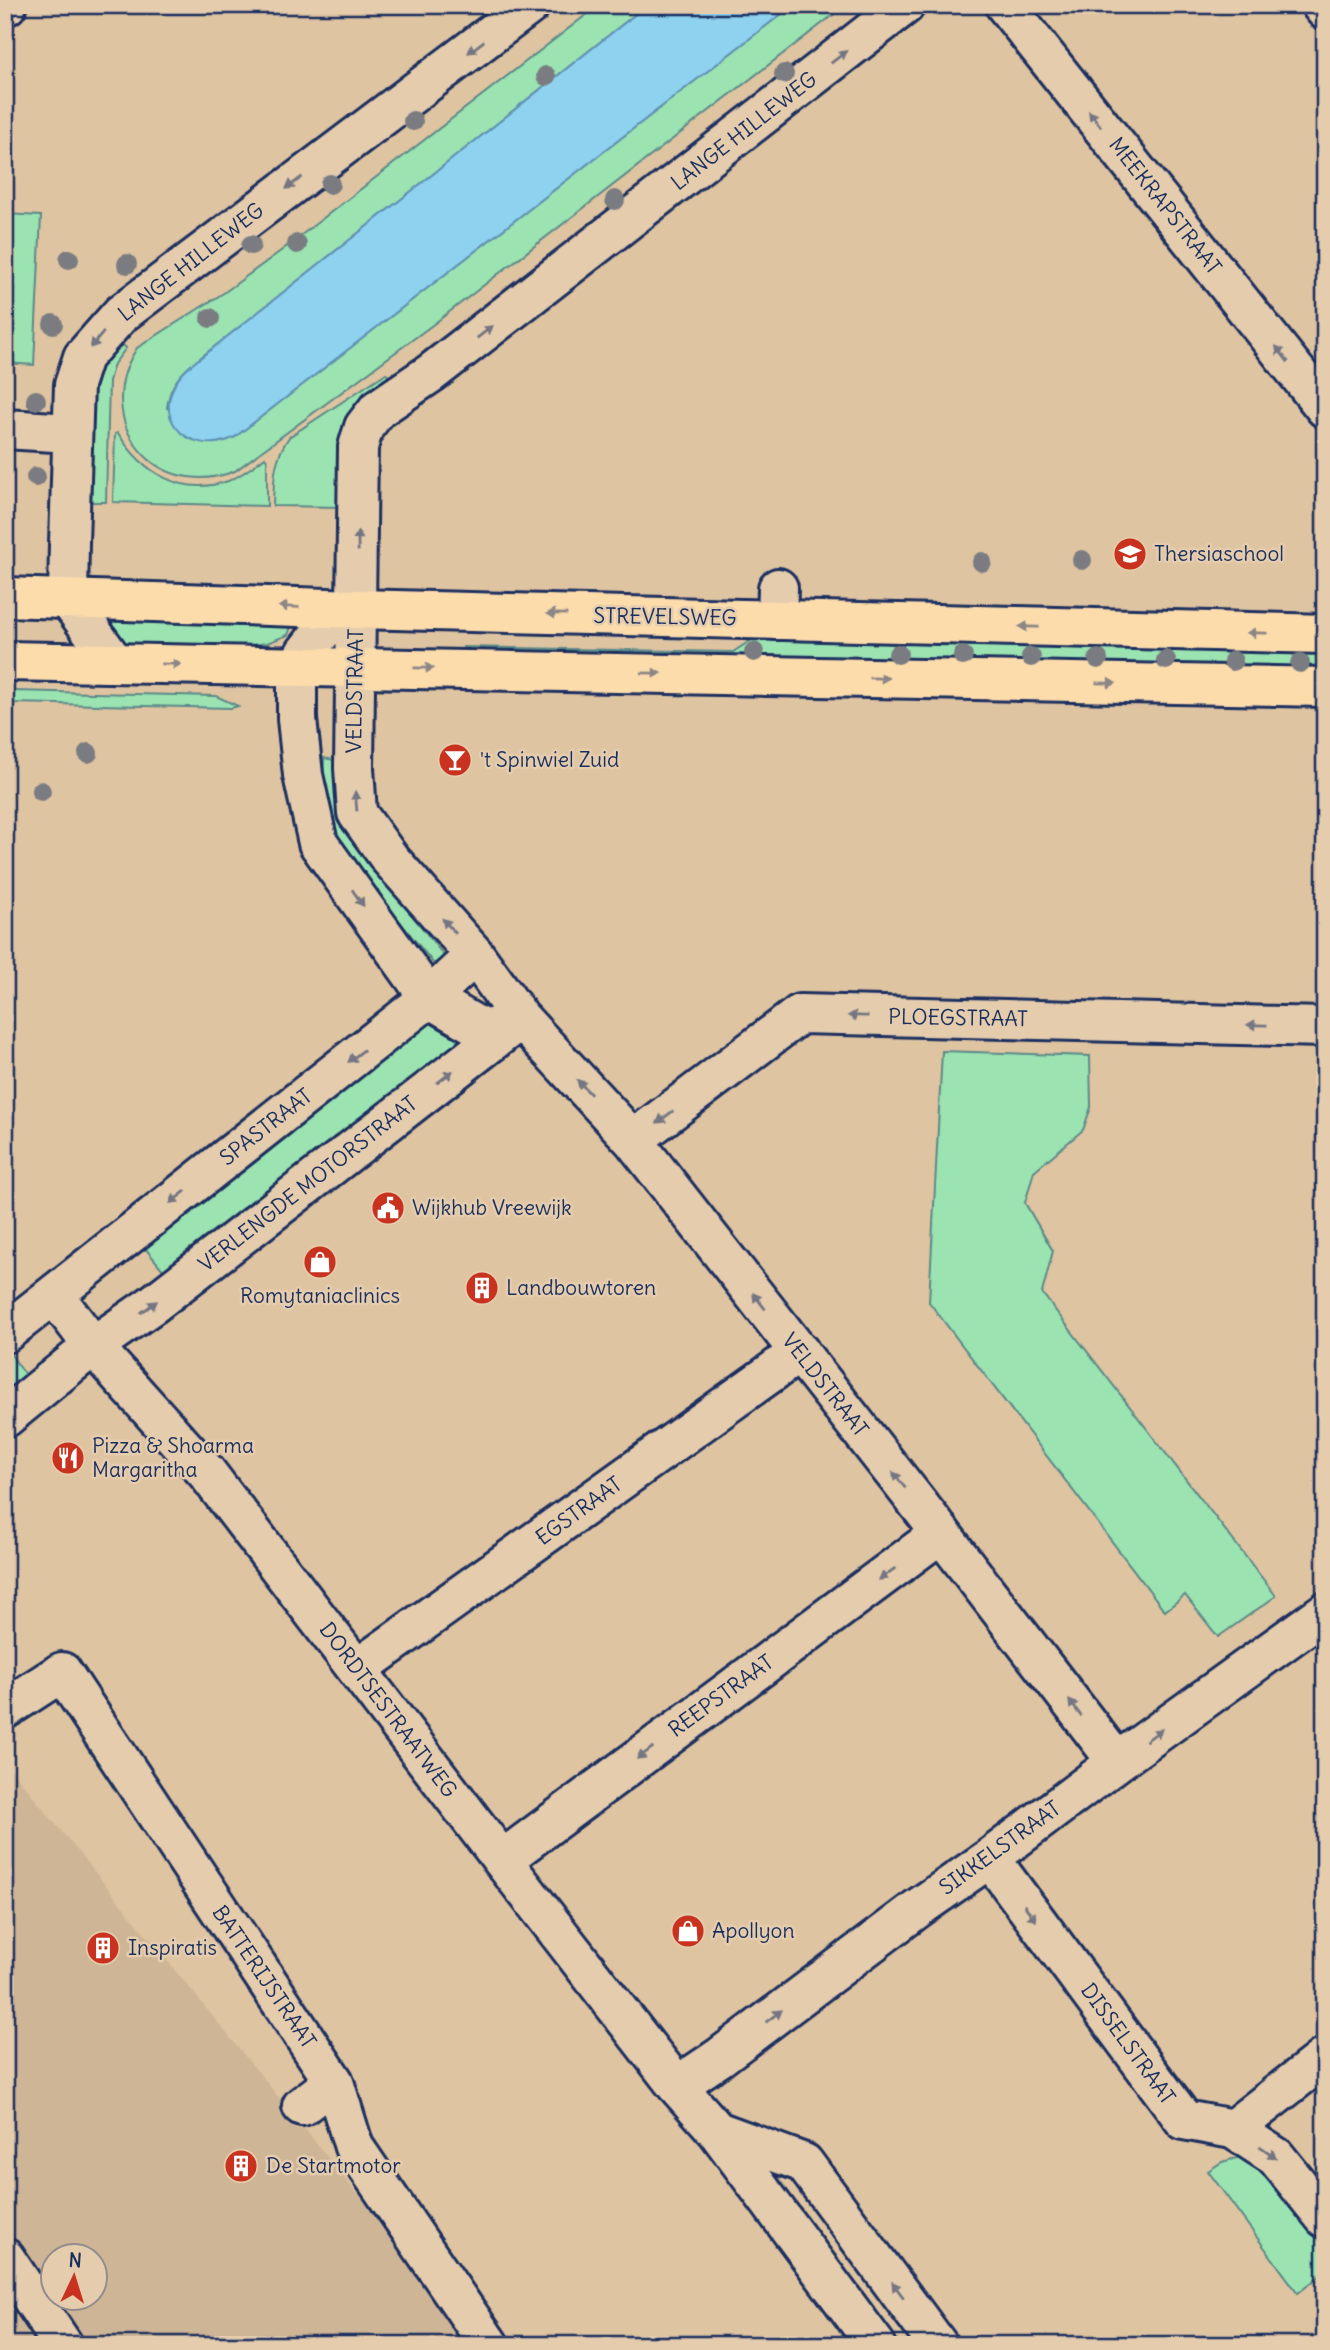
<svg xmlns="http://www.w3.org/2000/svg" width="1330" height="2350" font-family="Delius,sans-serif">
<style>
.built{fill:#ceb596;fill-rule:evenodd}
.green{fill:#9be3b1;stroke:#5b8988;stroke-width:2}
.water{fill:#8ed2ef;stroke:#6091b5;stroke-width:2}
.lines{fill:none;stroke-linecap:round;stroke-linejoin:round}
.minor-casing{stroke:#1b2f5e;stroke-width:44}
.major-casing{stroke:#1b2f5e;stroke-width:44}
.minor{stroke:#e4ccad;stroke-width:38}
.major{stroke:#fddcac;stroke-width:38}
.tree{fill:#7a7c81}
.oneway{fill:#757682}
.oneway2{fill:#8c8685}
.labels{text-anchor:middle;stroke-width:5;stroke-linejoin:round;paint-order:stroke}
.street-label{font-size:21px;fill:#1b2f5e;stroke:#e4ccad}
.poi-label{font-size:21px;fill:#1b2f5e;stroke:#e4ccad;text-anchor:start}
</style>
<rect width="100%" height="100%" fill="#dfc4a1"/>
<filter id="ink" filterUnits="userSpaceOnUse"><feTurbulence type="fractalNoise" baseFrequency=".0143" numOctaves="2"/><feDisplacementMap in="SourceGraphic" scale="14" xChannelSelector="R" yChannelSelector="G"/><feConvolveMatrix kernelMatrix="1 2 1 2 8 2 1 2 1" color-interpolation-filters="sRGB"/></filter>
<g filter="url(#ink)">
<path class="built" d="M5 1762 481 2345H5ZM52 2256H94V2298H52Z"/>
<path class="green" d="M599 5H647L190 366C176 378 169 390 167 408L235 437 793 5H846L435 323 235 471C154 503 90 419 137 348L225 292 282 250Z
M5 214 41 216 34 365 5 363Z
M115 336 126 348 114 364 109 381 106 502H85L90 374Z
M386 373 393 383 344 507 273 506C274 478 273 461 289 437Z
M118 433C142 472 181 497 228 481 241 476 254 466 265 457L267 460V506L113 502 115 434Z
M97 621 292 624 288 635 267 643 244 646 122 643Z
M756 637 1325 652V677L463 657V647L733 652Z
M14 691 216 696 238 706 231 708 12 703Z
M324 758 339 761C338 788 334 808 348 833L444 956 434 964 331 837 323 802Z
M435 1016 467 1042 168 1276 140 1242Z
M942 1051 1090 1056 1091 1107 1083 1130 1034 1171 1025 1203 1053 1251 1042 1293 1276 1596 1218 1637 1185 1595 1165 1611 929 1302Z
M7 1349 28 1379 5 1396V1350Z
M1247 2155 1260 2161 1325 2244V2272L1298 2293 1208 2171 1222 2162Z"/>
<path class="water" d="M647 5H793L235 437C188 461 140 411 190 366Z"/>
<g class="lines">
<defs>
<path id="minor" d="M905 5 431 373 378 409 364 427 358 447 354 768 357 813 390 859 475 955 521 1019 633 1140 941 1533 1117 1762
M1005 5 1325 408
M1321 5 1325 10
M5 6 7 5
M5 429 71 433
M357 609 323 630 305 653 297 668V719L303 775 318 843 429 998 484 1030 519 1020
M777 620 778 588
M115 663 68 599 69 543 74 385 83 357 121 314 530 5
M633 1140 800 1014 1325 1027
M54 1295 93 1346 207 1473 502 1860 677 2086 717 2131 876 2345
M5 1333 429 998 475 955
M5 1418 93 1346 152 1305 521 1019
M357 1669 800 1352
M5 1709 62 1672 334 2082 354 2147 489 2345
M990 1858 1184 2120 1233 2129 1276 2157 1325 2218
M502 1860 941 1533
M677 2086 720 2057 918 1908 990 1858 1117 1762 1325 1612
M302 2106 334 2082
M1233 2129 1325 2057
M717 2131 804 2163 938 2345
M5 2258 63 2345"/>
<path id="major" d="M5 597 357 609 1325 634
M5 661 1325 687"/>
</defs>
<use href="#minor" class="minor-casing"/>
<use href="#major" class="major-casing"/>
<use href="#minor" class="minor"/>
<use href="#major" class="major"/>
</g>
<g class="tree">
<circle cx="784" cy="74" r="10"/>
<circle cx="546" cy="76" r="10"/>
<circle cx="413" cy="121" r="10"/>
<circle cx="330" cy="184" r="10"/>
<circle cx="615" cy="200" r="10"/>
<circle cx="297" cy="244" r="10"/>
<circle cx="251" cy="245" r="10"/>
<circle cx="69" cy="259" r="10"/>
<circle cx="127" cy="264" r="10"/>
<circle cx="210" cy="318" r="10"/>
<circle cx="53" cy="324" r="10"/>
<circle cx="36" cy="400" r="10"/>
<circle cx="36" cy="477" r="10"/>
<circle cx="1082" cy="560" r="10"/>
<circle cx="982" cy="562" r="10"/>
<circle cx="754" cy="652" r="10"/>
<circle cx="898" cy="654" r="10"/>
<circle cx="963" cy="656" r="10"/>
<circle cx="1031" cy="657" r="10"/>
<circle cx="1098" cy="659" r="10"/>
<circle cx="1166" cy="660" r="10"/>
<circle cx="1233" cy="661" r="10"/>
<circle cx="1300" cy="663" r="10"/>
<circle cx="88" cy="753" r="10"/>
<circle cx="41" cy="791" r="10"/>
</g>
<defs><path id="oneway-solid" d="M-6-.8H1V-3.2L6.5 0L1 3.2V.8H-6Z" transform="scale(1.75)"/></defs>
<g class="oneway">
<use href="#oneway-solid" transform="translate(476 47) rotate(143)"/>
<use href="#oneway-solid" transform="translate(839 57) rotate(-38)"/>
<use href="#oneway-solid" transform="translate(1095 119) rotate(-128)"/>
<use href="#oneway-solid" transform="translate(294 183) rotate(143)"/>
<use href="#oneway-solid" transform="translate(485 332) rotate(-38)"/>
<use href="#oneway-solid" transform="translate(97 340) rotate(130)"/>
<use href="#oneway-solid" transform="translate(1282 354) rotate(-128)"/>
<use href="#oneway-solid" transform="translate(358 541) rotate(-91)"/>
<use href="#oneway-solid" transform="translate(356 801) rotate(-95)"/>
<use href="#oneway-solid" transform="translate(358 898) rotate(55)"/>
<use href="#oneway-solid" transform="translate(449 926) rotate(-132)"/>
<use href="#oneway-solid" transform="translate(858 1016) rotate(-179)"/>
<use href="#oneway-solid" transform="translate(1257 1025) rotate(-179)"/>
<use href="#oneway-solid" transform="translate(356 1056) rotate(142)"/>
<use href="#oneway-solid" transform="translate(445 1077) rotate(-38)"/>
<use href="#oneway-solid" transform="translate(584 1087) rotate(-133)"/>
<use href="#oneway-solid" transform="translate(665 1117) rotate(143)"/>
<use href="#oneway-solid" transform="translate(178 1197) rotate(142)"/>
<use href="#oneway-solid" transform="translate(759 1301) rotate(-128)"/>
<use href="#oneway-solid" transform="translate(149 1307) rotate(-36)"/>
<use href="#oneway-solid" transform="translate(899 1480) rotate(-128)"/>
<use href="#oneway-solid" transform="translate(887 1574) rotate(144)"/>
<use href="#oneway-solid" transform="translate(1075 1708) rotate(-127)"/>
<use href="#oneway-solid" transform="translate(1154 1735) rotate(-36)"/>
<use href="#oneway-solid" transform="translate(645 1753) rotate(144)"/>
<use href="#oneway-solid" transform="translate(1030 1913) rotate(54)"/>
<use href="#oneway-solid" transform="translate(774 2016) rotate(-37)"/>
<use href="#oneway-solid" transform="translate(1268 2152) rotate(35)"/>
<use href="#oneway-solid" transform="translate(898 2290) rotate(-126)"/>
</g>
<g class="oneway2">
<use href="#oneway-solid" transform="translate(289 607) rotate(-178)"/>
<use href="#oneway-solid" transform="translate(557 614) rotate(-179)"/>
<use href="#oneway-solid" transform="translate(1029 627) rotate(-179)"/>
<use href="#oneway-solid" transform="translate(1257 633) rotate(-179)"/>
<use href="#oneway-solid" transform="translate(171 664) rotate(1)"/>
<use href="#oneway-solid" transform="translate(424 668) rotate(1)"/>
<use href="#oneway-solid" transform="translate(651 673) rotate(1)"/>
<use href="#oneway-solid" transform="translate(879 678) rotate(1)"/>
<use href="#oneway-solid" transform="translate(1106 683) rotate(1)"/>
</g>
</g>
<defs>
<symbol id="school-disc" viewBox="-11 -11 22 22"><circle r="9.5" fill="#c8321e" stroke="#e4ccad"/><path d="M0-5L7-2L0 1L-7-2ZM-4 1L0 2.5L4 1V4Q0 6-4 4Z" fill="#fff"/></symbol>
<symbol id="bar-disc" viewBox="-11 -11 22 22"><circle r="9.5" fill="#c8321e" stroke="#e4ccad"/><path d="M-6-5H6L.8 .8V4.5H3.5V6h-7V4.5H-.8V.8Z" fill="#fff"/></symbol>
<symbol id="civic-disc" viewBox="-11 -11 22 22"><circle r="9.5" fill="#c8321e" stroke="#e4ccad"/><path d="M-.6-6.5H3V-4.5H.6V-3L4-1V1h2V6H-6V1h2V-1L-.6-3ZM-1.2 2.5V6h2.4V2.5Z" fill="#fff"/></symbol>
<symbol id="shop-disc" viewBox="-11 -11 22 22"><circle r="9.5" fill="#c8321e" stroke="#e4ccad"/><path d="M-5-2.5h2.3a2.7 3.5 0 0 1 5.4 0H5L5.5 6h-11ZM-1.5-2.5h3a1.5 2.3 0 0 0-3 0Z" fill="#fff"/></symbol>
<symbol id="building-disc" viewBox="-11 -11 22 22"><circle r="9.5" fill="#c8321e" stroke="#e4ccad"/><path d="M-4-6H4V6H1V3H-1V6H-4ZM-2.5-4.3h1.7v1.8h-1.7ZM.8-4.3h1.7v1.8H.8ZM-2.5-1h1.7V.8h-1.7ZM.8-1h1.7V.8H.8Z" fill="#fff"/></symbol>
<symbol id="restaurant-disc" viewBox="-11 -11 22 22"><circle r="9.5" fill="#c8321e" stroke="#e4ccad"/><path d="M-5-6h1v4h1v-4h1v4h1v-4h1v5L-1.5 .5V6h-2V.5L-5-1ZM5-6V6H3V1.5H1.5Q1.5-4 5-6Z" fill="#fff"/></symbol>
</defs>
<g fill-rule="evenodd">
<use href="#school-disc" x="1111" y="535" width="38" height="38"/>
<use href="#bar-disc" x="436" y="741" width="38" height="38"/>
<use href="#civic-disc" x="369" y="1189" width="38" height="38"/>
<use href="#shop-disc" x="301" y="1243" width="38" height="38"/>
<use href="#building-disc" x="463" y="1269" width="38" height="38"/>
<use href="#restaurant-disc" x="49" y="1439" width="38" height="38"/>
<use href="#shop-disc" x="669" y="1912" width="38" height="38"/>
<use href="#building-disc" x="84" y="1929" width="38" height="38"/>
<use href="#building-disc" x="222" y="2147" width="38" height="38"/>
</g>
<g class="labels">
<g class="street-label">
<text transform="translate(744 131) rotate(-38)" y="7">LANGE HILLEWEG</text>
<text transform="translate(1165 206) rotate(52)" y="7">MEEKRAPSTRAAT</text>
<text transform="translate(191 262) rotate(-38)" y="7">LANGE HILLEWEG</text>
<text transform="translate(665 617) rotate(1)" y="7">STREVELSWEG</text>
<text transform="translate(355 691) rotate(-89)" y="7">VELDSTRAAT</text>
<text transform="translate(958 1018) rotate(1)" y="7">PLOEGSTRAAT</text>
<text transform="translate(266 1127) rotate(-38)" y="7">SPASTRAAT</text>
<text transform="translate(308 1184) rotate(-38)" y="7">VERLENGDE MOTORSTRAAT</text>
<text transform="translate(825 1385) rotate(52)" y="7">VELDSTRAAT</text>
<text transform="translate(579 1511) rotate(-36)" y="7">EGSTRAAT</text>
<text transform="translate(721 1696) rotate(-36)" y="7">REEPSTRAAT</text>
<text transform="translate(388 1710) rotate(53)" y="7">DORDTSESTRAATWEG</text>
<text transform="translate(1000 1848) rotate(-36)" y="7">SIKKELSTRAAT</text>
<text transform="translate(264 1977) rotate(56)" y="7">BATTERIJSTRAAT</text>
<text transform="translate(1128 2044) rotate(54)" y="7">DISSELSTRAAT</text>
</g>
<g class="poi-label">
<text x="1154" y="561">Thersiaschool</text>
<text x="480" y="767">'t Spinwiel Zuid</text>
<text x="412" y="1215">Wijkhub Vreewijk</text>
<text x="506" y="1295">Landbouwtoren</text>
<text x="320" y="1303" text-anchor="middle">Romytaniaclinics</text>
<text x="92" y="1453">Pizza &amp; Shoarma<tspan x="92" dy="24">Margaritha</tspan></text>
<text x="712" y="1938">Apollyon</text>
<text x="128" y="1955">Inspiratis</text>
<text x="266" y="2173">De Startmotor</text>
</g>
</g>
<rect width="1330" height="2350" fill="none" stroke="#e4ccad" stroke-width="28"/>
<rect x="14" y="14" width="1302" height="2322" fill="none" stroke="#1b2f5e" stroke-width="2.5" filter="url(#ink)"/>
<g transform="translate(74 2277) rotate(4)"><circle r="33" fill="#e4ccad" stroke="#948d8d" stroke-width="2"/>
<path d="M0-5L12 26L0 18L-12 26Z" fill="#c8321e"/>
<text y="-10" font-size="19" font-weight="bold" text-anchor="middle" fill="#1b2f5e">N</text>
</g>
</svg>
